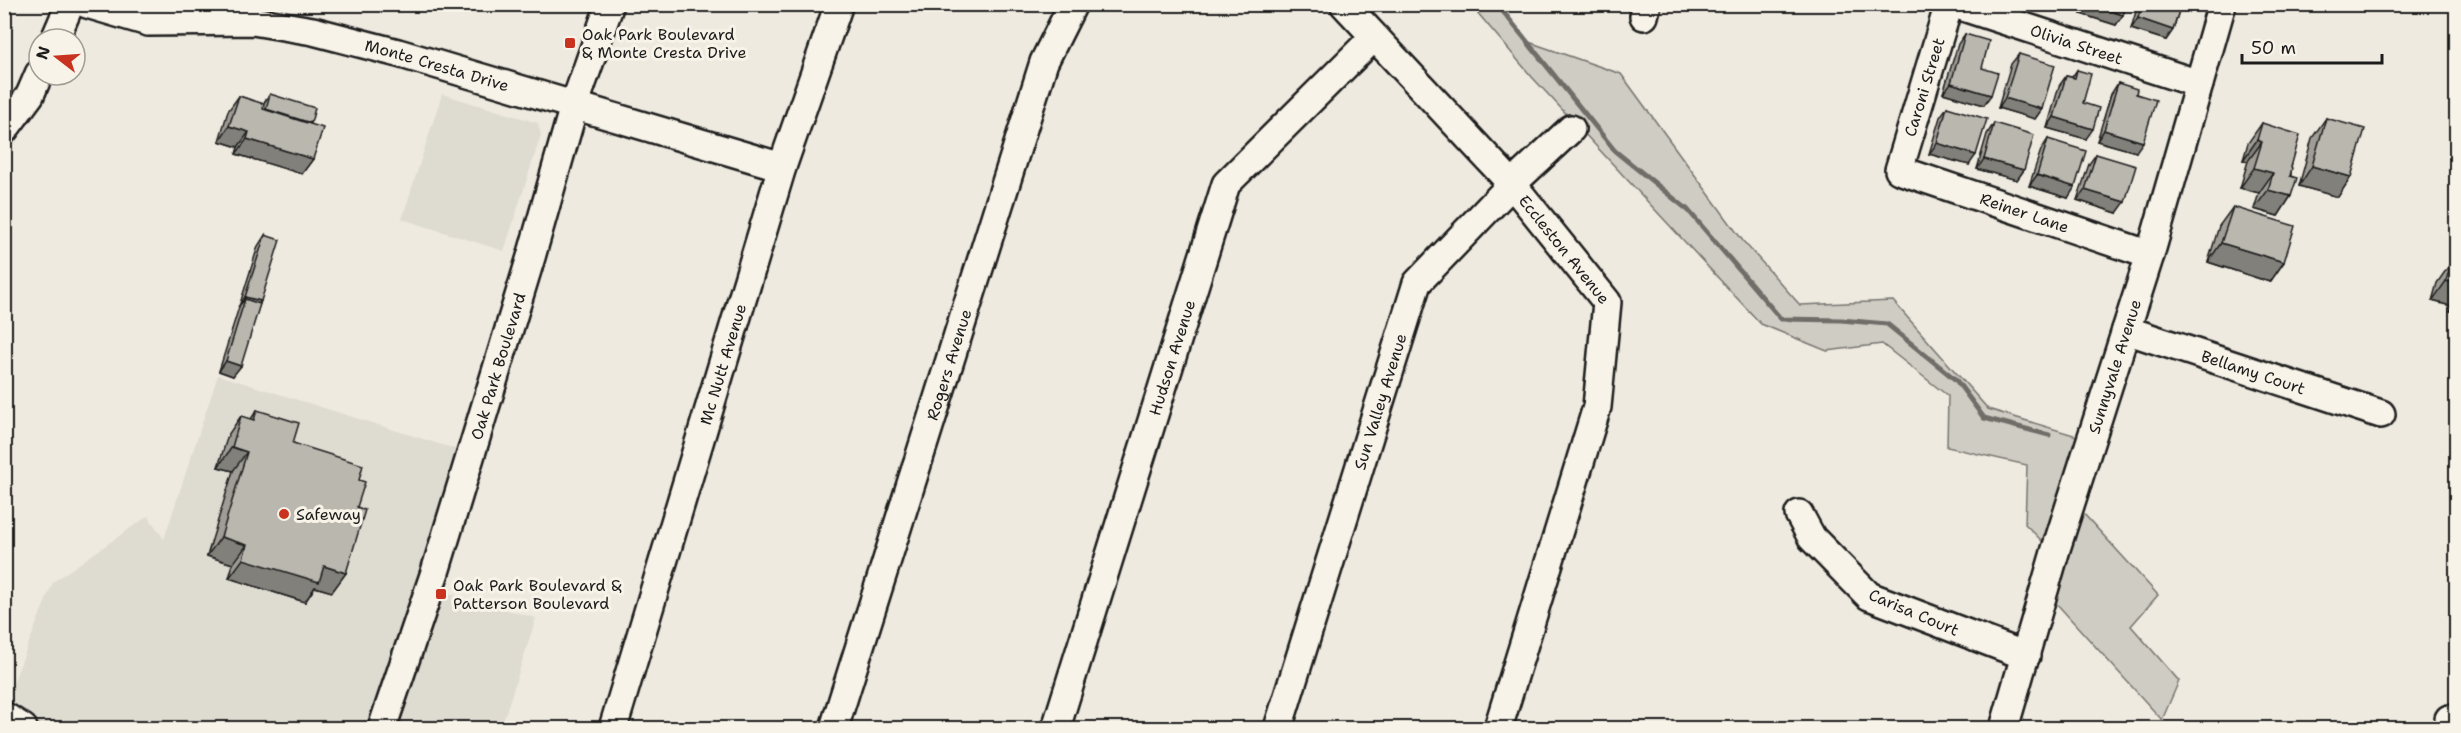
<svg xmlns="http://www.w3.org/2000/svg" width="2461" height="733" font-family="'Shantell Sans',sans-serif">
<style>
.built{fill:#dedbd1}
.green{fill:#cfccc3;stroke:#767470;stroke-width:1.5}
.lines{fill:none;stroke-linecap:round;stroke-linejoin:round}
.stream{stroke:#6f6d69;stroke-width:5}
.minor-casing{stroke:#1c1c1c;stroke-width:32}
.minor{stroke:#f7f3e8;stroke-width:27}
.wall{fill:#a09d96;stroke:#1c1c1c;stroke-width:1.5}
.shaded-wall{fill:#82807a;stroke:#1c1c1c;stroke-width:1.5}
.building{fill:#bab7af;stroke:#1c1c1c;stroke-width:1.5}
.poi-dot{fill:#c8321e;stroke:#f7f3e8;stroke-width:2}
.labels{text-anchor:middle;stroke-width:6;stroke-linejoin:round;paint-order:stroke}
.poi-label{font-size:16px;fill:#1c1c1c;stroke:#f7f3e8;text-anchor:start}
.street-label{font-size:16px;fill:#1c1c1c;stroke:#f7f3e8}
</style>
<rect width="100%" height="100%" fill="#eeeae0"/>
<filter id="ink" filterUnits="userSpaceOnUse"><feTurbulence type="fractalNoise" baseFrequency=".0167" numOctaves="2"/><feDisplacementMap in="SourceGraphic" scale="12" xChannelSelector="R" yChannelSelector="G"/><feConvolveMatrix kernelMatrix="1 2 1 2 8 2 1 2 1" color-interpolation-filters="sRGB"/></filter>
<g filter="url(#ink)">
<path class="built" d="M442 94 538 123 541 135 504 251 402 219Z
M218 375 471 454 429 588 536 618 501 728H23L4 706 53 582 148 516 164 539Z"/>
<path class="green" d="M1471 5H1497L1526 41 1621 74 1743 241 1800 305 1893 301 1988 409 2090 440 2072 501 2158 595 2131 626 2179 681 2162 720 2046 592 2044 543 2025 524 2027 465 1947 447 1948 396 1882 344 1827 351 1761 324 1532 77Z"/>
<g class="lines">
<path class="stream" d="M1497 4 1615 151 1688 210 1781 319 1841 320 1887 324 1956 380 1984 418 2049 435"/>
<defs>
<g id="minor">
<path id="s1" d="M87 4 148 22 253 21 313 31 398 53 782 167"/>
<path id="s2" d="M1344 4 1512 184 1607 302 1597 407 1498 728"/>
<path id="s3" d="M1949 4 1899 170 2150 255"/>
<path id="s4" d="M1954 4 2199 84"/>
<path d="M1644 16 1647 4"/>
<path d="M55 39 70 4"/>
<path d="M4 130 30 95 39 74"/>
<path id="s5" d="M2126 330 2381 414"/>
<path d="M1799 514 1812 538 1869 596 2026 656"/>
<path d="M4 716 23 728"/>
<path d="M2449 719 2456 721"/>
<path id="s6" d="M382 728 435 572 531 257 574 106 610 4"/>
<path id="s7" d="M613 728 782 167 839 4"/>
<path id="s8" d="M834 728 1044 62 1073 4"/>
<path id="s9" d="M1056 728 1226 184 1373 38"/>
<path id="s10" d="M1278 728 1417 283 1512 184 1571 129"/>
<path id="s11" d="M2004 728 2056 549 2150 255 2222 4"/>
</g>
</defs>
<use href="#minor" class="minor-casing"/>
<use href="#minor" class="minor"/>
</g>
<path class="wall" d="M2084 4H2127L2116 25 2081 14Z
M2138 4H2181L2173 30 2166 40 2131 29Z
M1965 34 1982 68 1984 105 1943 93 1958 44Z
M2019 54 2042 109 2035 119 1998 108 2011 64Z
M2077 70 2083 103 2086 139 2047 128 2059 86 2066 76 2072 77Z
M2118 83 2136 94V152L2097 141 2111 94Z
M270 94 310 124 313 159 302 174 236 154 238 147 219 141 228 111 239 96 263 104Z
M1947 107 1969 165 1929 154 1940 117Z
M2326 118 2351 177 2338 197 2299 186 2312 138Z
M1994 123 2024 170 2017 180 1977 169 1987 134Z
M2262 123 2291 167V196L2278 216 2254 209 2259 193 2240 188 2248 161 2243 160 2248 143Z
M2048 139 2068 198 2029 186 2041 150Z
M2096 154 2117 213 2077 200 2089 164Z
M2233 207 2284 262 2270 282 2208 262 2219 226Z
M265 235 261 301 233 376 219 371 258 246Z
M2451 263 2457 265V313L2450 311 2451 306 2432 301 2437 283Z
M257 410 293 443 359 480 357 507 346 573 332 592 315 587 305 602 229 578 233 564 207 556 233 471 218 467 228 435 241 416 251 419Z"/>
<path class="shaded-wall" d="M2036 4H2051L2049 8Z
M2087 4H2089L2123 15 2116 25 2081 14Z
M2138 18 2173 30 2166 40 2131 29Z
M1951 83 1991 95 1984 105 1943 93Z
M2005 98 2042 109 2035 119 1998 108Z
M266 109 311 123 304 133 259 119Z
M2054 117 2093 129 2086 139 2047 128Z
M229 126 249 132 238 147 219 141Z
M2104 130 2143 142 2136 152 2097 141Z
M247 139 313 159 302 174 236 154Z
M2257 140 2262 142 2248 161 2243 160Z
M1937 143 1976 155 1969 165 1929 154Z
M1984 159 2024 170 2017 180 1977 169Z
M2312 166 2351 177 2338 197 2299 186Z
M2254 168 2273 173 2259 193 2240 188Z
M2037 175 2075 187 2068 198 2029 186Z
M2085 190 2125 202 2117 213 2077 200Z
M2268 190 2291 196 2278 216 2254 209Z
M2221 243 2284 262 2270 282 2208 262Z
M2446 281 2457 284V298L2451 306 2432 301Z
M245 297 261 301 254 312 245 299 238 307Z
M2457 301V313L2450 311Z
M226 361 241 366 233 376 219 371Z
M232 447 247 452 233 471 218 467Z
M221 537 247 545 233 564 207 556Z
M243 559 324 566 346 573 332 592 315 587 305 602 229 578Z"/>
<path class="building" d="M2089 4H2127L2123 15Z
M2142 4H2181L2173 30 2138 18Z
M1965 34 1989 41 1982 68 1998 73 1991 95 1951 83Z
M2019 54 2055 65 2042 109 2005 98Z
M2077 70 2091 74 2083 103 2099 108 2093 129 2054 117 2066 76 2075 78Z
M2118 83 2137 89 2136 94 2156 100 2143 142 2104 130Z
M270 94 315 108 311 123 266 109Z
M239 96 264 104 263 109 323 128 313 159 247 139 249 132 229 126Z
M1947 107 1987 119 1976 155 1937 143Z
M2326 118 2365 129 2351 177 2312 166Z
M1994 123 2034 135 2024 170 1984 159Z
M2262 123 2300 135 2291 167 2292 168 2290 176 2297 178 2291 196 2268 190 2273 173 2254 168 2262 142 2257 140Z
M2048 139 2086 151 2075 187 2037 175Z
M2096 154 2136 166 2125 202 2085 190Z
M2233 207 2295 226 2284 262 2221 243Z
M265 235 280 240 261 301 245 297Z
M2451 263 2457 265V284L2446 281Z
M245 299 260 304 241 366 226 361Z
M257 410 299 423 293 443 363 465 359 480 365 482 357 507 365 510 346 573 324 566 319 582 243 559 247 545 221 537 247 452 232 447 241 416 254 420Z"/>
</g>
<g class="poi-dot">
<rect x="564" y="37" width="12" height="12" rx="3"/>
<circle cx="284" cy="514" r="6"/>
<rect x="435" y="588" width="12" height="12" rx="3"/>
</g>
<g class="labels">
<g class="poi-label">
<text x="582" y="40">Oak Park Boulevard<tspan x="582" dy="18">&amp; Monte Cresta Drive</tspan></text>
<text x="296" y="520">Safeway</text>
<text x="453" y="591">Oak Park Boulevard &amp;<tspan x="453" dy="18">Patterson Boulevard</tspan></text>
</g>
<g class="street-label">
<text dy="6" stroke="none"><textPath href="#s4" startOffset="129">Olivia Street</textPath></text>
<text dy="6" stroke="none"><textPath href="#s1" startOffset="358">Monte Cresta Drive</textPath></text>
<text transform="translate(1924 87) rotate(-73)" y="6">Caroni Street</text>
<text dy="6" stroke="none"><textPath href="#s3" startOffset="306">Reiner Lane</textPath></text>
<text dy="6" stroke="none"><textPath href="#s2" startOffset="330">Eccleston Avenue</textPath></text>
<text dy="6" stroke="none"><textPath href="#s9" startOffset="388">Hudson Avenue</textPath></text>
<text dy="6" stroke="none"><textPath href="#s7" startOffset="380">Mc Nutt Avenue</textPath></text>
<text dy="6" stroke="none"><textPath href="#s8" startOffset="381">Rogers Avenue</textPath></text>
<text dy="6" stroke="none"><textPath href="#s6" startOffset="380">Oak Park Boulevard</textPath></text>
<text dy="6" stroke="none"><textPath href="#s11" startOffset="378">Sunnyvale Avenue</textPath></text>
<text dy="6" stroke="none"><textPath href="#s5" startOffset="134">Bellamy Court</textPath></text>
<text dy="6" stroke="none"><textPath href="#s10" startOffset="342">Sun Valley Avenue</textPath></text>
<text transform="translate(1914 612) rotate(23)" y="6">Carisa Court</text>
</g>
</g>
<rect width="2461" height="733" fill="none" stroke="#f7f3e8" stroke-width="24"/>
<rect x="12" y="12" width="2437" height="709" fill="none" stroke="#1c1c1c" stroke-width="2" filter="url(#ink)"/>
<g transform="translate(57 57) rotate(287)"><circle r="28" fill="#f7f3e8" stroke="#9f9d96" stroke-width="1.5"/>
<path d="M0-4.5L10 22L0 15L-10 22Z" fill="#c8321e"/>
<text y="-9" font-size="16" font-weight="bold" text-anchor="middle" fill="#1c1c1c">N</text>
</g>
<path d="M2242 54v9h140v-9" fill="none" stroke="#1c1c1c" stroke-width="3"/>
<text x="2251" y="54" font-size="18" fill="#1c1c1c" stroke="#f7f3e8" stroke-width="4.5" paint-order="stroke">50 m</text>
</svg>
